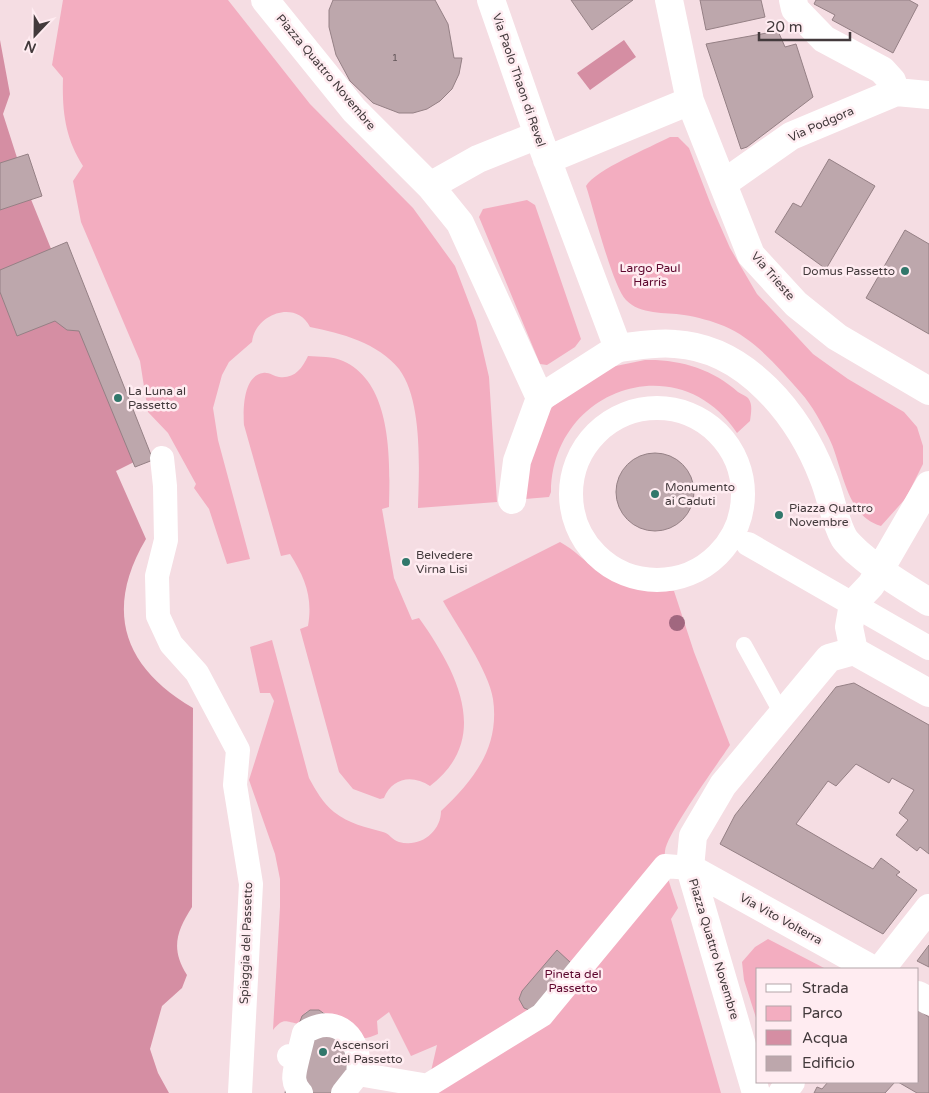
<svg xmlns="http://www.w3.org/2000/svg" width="929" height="1093" font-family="'Varela Round',sans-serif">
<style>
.green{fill:#f3adc0}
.water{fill:#d58ea3}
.building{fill:#bda7ac;stroke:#958085}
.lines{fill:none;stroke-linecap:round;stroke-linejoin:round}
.service{stroke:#fff;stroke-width:16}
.pedestrian{stroke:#fff;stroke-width:24}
.minor{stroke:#fff;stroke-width:28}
.tertiary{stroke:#fff;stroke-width:28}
.tree{fill:#a1677f}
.poi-dot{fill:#31776b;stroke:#ffecf1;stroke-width:2}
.labels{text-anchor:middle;stroke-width:5;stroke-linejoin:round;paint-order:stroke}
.number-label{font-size:10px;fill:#625558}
.street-label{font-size:12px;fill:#433a3c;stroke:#ffecf1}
.park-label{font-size:12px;fill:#5d072e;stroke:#ffecf1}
.poi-label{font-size:12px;fill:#433a3c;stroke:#ffecf1;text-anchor:start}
</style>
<rect width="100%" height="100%" fill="#f5dde3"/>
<path class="green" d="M63 0H228L310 104 413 208 455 266 476 321 489 377 497 502 418 508C419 470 423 401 399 369 378 343 341 333 310 327 296 299 255 314 252 342L229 362 222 375 213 408 218 440 250 559 227 564 209 509 194 488 196 484 168 433 148 412 140 361 81 222 73 181 83 166C65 138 62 111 63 78L52 65Z
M670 137H678L689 148 711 205 730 248 757 294 813 354 848 379 904 412 917 427 923 446V464L906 498 881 526C845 516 843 466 829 438 822 424 812 405 801 393 779 368 755 339 724 326 712 321 697 317 684 315 665 312 640 315 626 300 612 285 594 210 586 186 595 170 651 147 670 137Z
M527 200 535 205 581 339 575 347 547 365 540 364 479 217 483 209Z
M308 356C319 357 333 356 343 361 393 383 390 462 389 507L382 509 394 578 412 620 419 618C456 670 493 738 430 786 412 774 392 778 384 798L380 799 353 789 339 772 300 629 308 626C313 597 305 578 290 554L281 556 244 425C243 410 243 376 263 373 269 372 273 376 279 377 294 379 302 369 308 356Z
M645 360C679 359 713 369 738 392 741 394 746 396 748 398 753 404 751 413 750 421L737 433C679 345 552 389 551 492L549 497 525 499 523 469 546 415 553 406 611 367Z
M560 542C575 550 584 561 597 570 619 586 647 592 674 591L694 652 730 745C717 765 667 833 665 851 663 870 672 890 678 908L671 919 721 1093H426L437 1045 411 1056 389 1012 377 1021 378 1034C371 1037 363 1040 355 1037 338 1032 327 1002 306 1012L299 1024C285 1022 284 1017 273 1030L280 907V879L275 854 249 780 274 701 270 693H260L250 647 272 640 309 778C316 791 323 803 334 812 349 824 366 827 383 832 389 833 392 840 399 842 420 848 441 832 441 811 474 780 500 747 493 699 489 671 457 626 443 601Z
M768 939 826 969H758V1024L744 980 742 962 755 947Z"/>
<path class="water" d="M0 40 10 94 3 114 28 192 86 335 142 458 116 471 146 539C104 610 123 667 193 708L192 907C177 931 170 948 187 975L182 988 162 1006 150 1049 158 1073 169 1093H0Z
M624 40 636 57 590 90 577 73Z"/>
<path class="building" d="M333 0H435L448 24 454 58H462L459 74 452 89 440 101 427 109 413 113H399L373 103 350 81 336 55 329 27V10Z
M571 0H633L592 30Z
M700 0H761L765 17 706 30Z
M816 0H909L918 5 893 53 832 20 835 15 814 4Z
M778 31 785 47 796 44 813 97 747 147 741 149 706 44Z
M28 154 42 196 0 210V163Z
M829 159 875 186 826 269 775 232 793 203 801 207Z
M905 230 929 244V334L866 298Z
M67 242 153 460 135 467 79 331 67 330 55 321 17 336 0 292V270Z
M616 492a39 39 0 1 1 78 0a39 39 0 1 1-78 0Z
M854 683 929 725V854L920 847 917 851 896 835 908 820 899 813 914 790 892 778 889 783 856 764 836 786 828 781 796 824 873 869 881 858 900 872 896 875 917 890 883 934 720 844 735 815 836 687Z
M929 945V967L917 961Z
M557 950 571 963 539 1005 529 1010 524 1008 519 999 522 991Z
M310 1010H319L326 1015 354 1037 343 1093H285L299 1024 302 1016Z
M918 1010 929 1017V1093H917L898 1082H918Z
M828 1082H895L885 1093H814L817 1087 822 1089Z"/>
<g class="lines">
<path class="service" d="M744 645 781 712"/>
<path class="pedestrian" d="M571 494a86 86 0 1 1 172 0a86 86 0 1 1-172 0Z
M162 458 165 486 166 540 157 576 158 616 171 644 197 673 238 750 235 785 251 884 240 1093
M748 544 929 648
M289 1056 298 1057 304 1033C337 1011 363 1039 358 1074
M298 1057C295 1071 290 1082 301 1093
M427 1086 542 1015 665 866 690 868
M343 1093 358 1074 423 1085"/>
<path class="minor" d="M265 0 354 110 430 186 460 223 540 398
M793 0 795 9 824 39 882 70 892 81 896 92
M724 183 791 136 896 92 929 95
M430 186 478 159 538 135
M512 500 517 461 540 398 618 348
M690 868 872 969
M881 969 929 908
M918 995 929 1001
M756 1093 690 868 693 836 723 785 829 658 854 651
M782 1093 791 1082"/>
<path class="tertiary" d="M491 0 538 135 618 348C637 346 656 342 675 344 746 348 799 415 823 477 831 496 834 520 844 538 847 543 853 548 857 552 880 572 903 586 929 602
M669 0 690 101 751 255 796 304 837 337 929 391
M547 160 690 101
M929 485 871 585 853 604 849 627 854 651 929 693"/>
</g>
<circle class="tree" cx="677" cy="623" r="8"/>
<g class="poi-dot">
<circle cx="905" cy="271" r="5"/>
<circle cx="118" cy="398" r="5"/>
<circle cx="655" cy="494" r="5"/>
<circle cx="779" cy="515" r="5"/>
<circle cx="406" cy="562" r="5"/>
<circle cx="323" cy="1052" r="5"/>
</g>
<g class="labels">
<g class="number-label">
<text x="395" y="61">1</text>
</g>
<g class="street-label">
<text transform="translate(326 72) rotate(50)" y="4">Piazza Quattro Novembre</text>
<text transform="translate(519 80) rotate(71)" y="4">Via Paolo Thaon di Revel</text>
<text transform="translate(821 124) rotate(-24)" y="4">Via Podgora</text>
<text transform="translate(773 276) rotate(49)" y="4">Via Trieste</text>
<text transform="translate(781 919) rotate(29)" y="4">Via Vito Volterra</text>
<text transform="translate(246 943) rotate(-88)" y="4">Spiaggia del Passetto</text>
<text transform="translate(714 949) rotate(73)" y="4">Piazza Quattro Novembre</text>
</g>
<g class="park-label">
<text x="650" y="272">Largo Paul<tspan x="650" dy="14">Harris</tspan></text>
<text x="573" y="978">Pineta del<tspan x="573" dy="14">Passetto</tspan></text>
</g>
<g class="poi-label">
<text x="895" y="275" text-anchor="end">Domus Passetto</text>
<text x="128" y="395">La Luna al<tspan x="128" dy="14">Passetto</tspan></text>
<text x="665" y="491">Monumento<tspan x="665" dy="14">ai Caduti</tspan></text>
<text x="789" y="512">Piazza Quattro<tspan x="789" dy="14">Novembre</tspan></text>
<text x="416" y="559">Belvedere<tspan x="416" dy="14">Virna Lisi</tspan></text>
<text x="333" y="1049">Ascensori<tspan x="333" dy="14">del Passetto</tspan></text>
</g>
</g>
<rect x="756" y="968" width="162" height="115" fill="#ffecf1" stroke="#b4a5a9"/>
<rect x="766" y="984" width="25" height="8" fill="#ffffff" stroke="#b4a5a9"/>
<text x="802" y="993" font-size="15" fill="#433a3c">Strada</text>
<rect x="766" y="1006" width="25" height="15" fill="#f3adc0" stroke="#b4a5a9"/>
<text x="802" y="1018" font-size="15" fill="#433a3c">Parco</text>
<rect x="766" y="1030" width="25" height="15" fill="#d58ea3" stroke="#b4a5a9"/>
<text x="802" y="1043" font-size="15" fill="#433a3c">Acqua</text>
<rect x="766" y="1056" width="25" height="15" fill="#bda7ac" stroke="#b4a5a9"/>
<text x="802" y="1068" font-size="15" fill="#433a3c">Edificio</text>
<g transform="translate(35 35) rotate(202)" stroke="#ffecf1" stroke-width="4" paint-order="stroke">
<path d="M0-4L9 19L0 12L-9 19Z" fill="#433a3c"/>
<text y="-8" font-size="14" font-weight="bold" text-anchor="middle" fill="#433a3c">N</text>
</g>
<path d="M759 32v8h91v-8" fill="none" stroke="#433a3c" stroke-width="2.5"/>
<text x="766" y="32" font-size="15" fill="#433a3c" stroke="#ffecf1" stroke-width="4" paint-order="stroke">20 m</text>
</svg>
